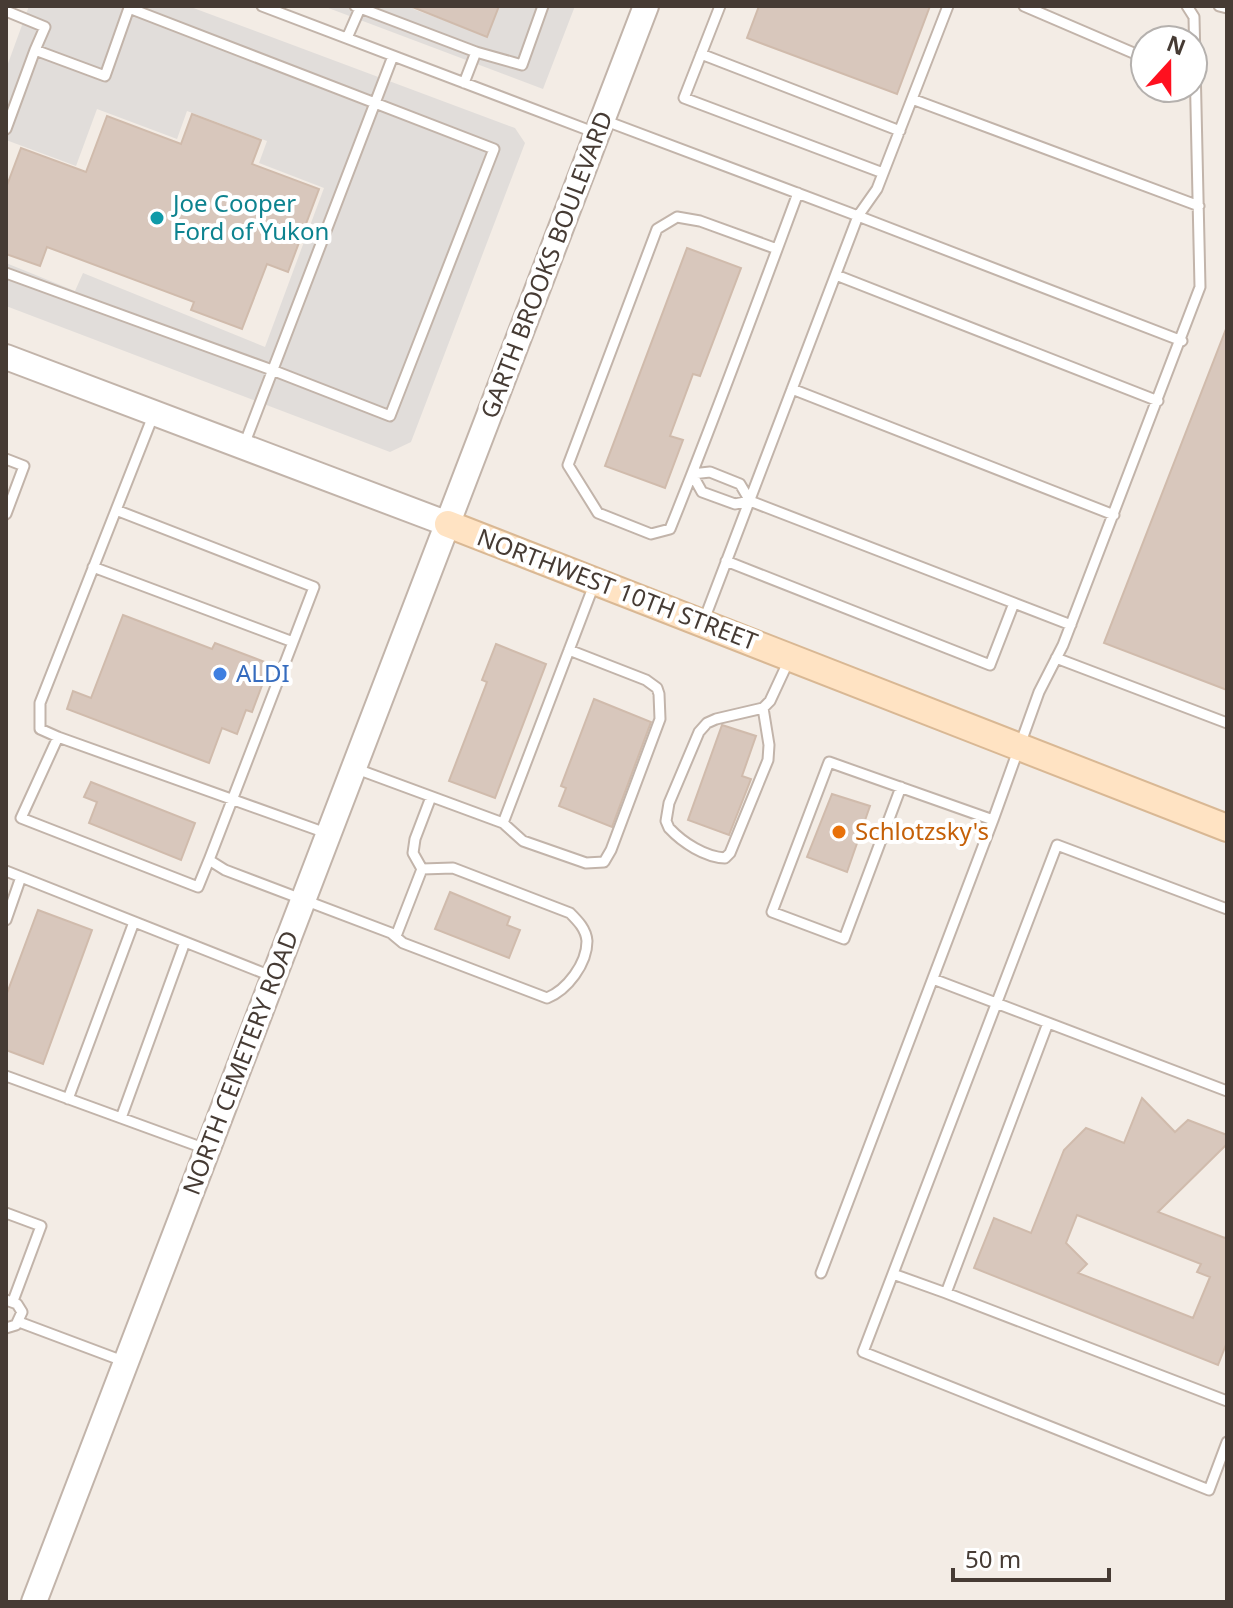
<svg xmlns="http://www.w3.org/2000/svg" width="1233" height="1608" font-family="'Noto Sans',sans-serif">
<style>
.parking{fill:#e1ddda}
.building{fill:#d8c7bc;stroke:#d0bbac;stroke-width:2;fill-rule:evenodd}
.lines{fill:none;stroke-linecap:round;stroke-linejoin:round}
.service-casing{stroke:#c2b4aa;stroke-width:13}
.tertiary-casing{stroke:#c2b4aa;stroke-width:28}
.secondary-casing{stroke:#d9b894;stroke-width:30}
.service{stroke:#fff;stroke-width:9}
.tertiary{stroke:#fff;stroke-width:24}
.secondary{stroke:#ffe3c3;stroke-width:26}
.culture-dot{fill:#0f9aa8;stroke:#fff;stroke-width:3}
.shop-dot{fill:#3f7fe0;stroke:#fff;stroke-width:3}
.food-dot{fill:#e8710a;stroke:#fff;stroke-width:3}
.labels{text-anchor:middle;stroke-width:8;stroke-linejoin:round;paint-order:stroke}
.culture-label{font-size:24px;fill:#0d838f;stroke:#fff;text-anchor:start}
.street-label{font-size:24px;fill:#463b34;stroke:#fff}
.shop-label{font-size:24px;fill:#366cbe;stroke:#fff;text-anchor:start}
.food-label{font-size:24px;fill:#c56008;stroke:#fff;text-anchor:start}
</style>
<rect width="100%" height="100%" fill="#f3ece5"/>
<path class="parking" d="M29 6H188L515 128 525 143 411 442 390 452 6 306V263L75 291 83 273 265 347 324 188 259 163 267 141 187 111 177 139 97 109 76 166 6 140V69Z
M323 6H414L413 9 487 36 499 6H575L543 89Z"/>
<path class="building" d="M410 6H499L487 37Z
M759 6H930L897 94 747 38Z
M192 114 261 140 252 164 319 189 288 272 267 264 242 329 191 310 194 302 47 247 40 266 6 254V188L21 148 86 172 107 116 181 144Z
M687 248 741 268 700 376 693 374 670 436 683 440 665 488 605 466Z
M1226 329H1227V690L1104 643Z
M123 615 212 649 215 643 270 664 252 712 246 710 237 734 222 728 209 763 67 709 73 691 91 698Z
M496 644 546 664 495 798 449 781 487 682 482 680Z
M594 699 651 722 612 827 559 806 566 788 561 786Z
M722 725 756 736 742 776 751 779 729 835 688 820Z
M91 782 195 823 181 860 89 823 97 802 84 797Z
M832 794 870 806 847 872 807 857Z
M450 892 510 917 507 925 520 930 509 958 435 929Z
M38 910 92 930 43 1064 6 1050V996Z
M1142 1098 1175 1132 1188 1120 1227 1135V1144L1158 1212 1225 1238 1227 1236V1342L1218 1365 974 1268 994 1218 1031 1233 1064 1150 1086 1128 1124 1143ZM1077 1215 1201 1264 1197 1272 1210 1277 1193 1318 1078 1273 1087 1264 1066 1243Z"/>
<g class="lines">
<defs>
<path id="service" d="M262 6 596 133
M355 6 476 52 522 65 543 6
M720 6 684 98 883 173
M1024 6 1145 58
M1219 6 1227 8
M6 11 45 27 35 50
M347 38 361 6
M701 54 900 131
M464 83 476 52
M912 99 1199 206
M606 121 858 216 877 189 948 6
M6 129 35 50 105 76 129 8 494 149 390 416 272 370 6 273
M777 249 700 221 677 217 657 229 568 465 598 513 651 534 670 529C715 418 756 306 798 193
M836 275 1158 401
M792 389 1114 515
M153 416 40 703V729L58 737 21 818 198 887 209 860 225 870 391 933 403 943 547 998C567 990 587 964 587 941 586 929 578 921 570 913L453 868 422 869 396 936
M244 445 393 56
M6 459 24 466 6 514
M710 472 740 484 750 501 735 504 702 492 692 474Z
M750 501 1014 603
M726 561 990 665 1014 603 1071 625
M93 567 293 642 314 587 116 510
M704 620 858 216 1182 341
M1056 658 1227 723
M763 708 769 745 768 760 730 853 725 858C705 857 683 843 669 828L666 821 669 803 699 732 707 723 716 719 763 708 770 701 789 660
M58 737 326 833
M354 768 503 823 595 582
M901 787 844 939 772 912 829 762 993 820 1039 692 1063 645 1200 287 1194 17 1187 6
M503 823 523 841 586 863 604 862 611 850 660 719 659 694 657 688 646 680 569 650
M209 860 293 642
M422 869 413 853 415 839 431 797
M6 871 271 976
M1227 909 1057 845 863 1352 1209 1490 1227 1442
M6 920 21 877
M933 979 1227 1091
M1048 1023 946 1293 1227 1401
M6 1076 206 1149
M68 1099 134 922
M121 1118 185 942
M6 1213 41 1226 13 1301
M821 1273 993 820
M893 1274 946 1293
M6 1300 17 1304 22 1312 16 1325 6 1328
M19 1322 123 1361"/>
<path id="tertiary" d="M6 357 448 524
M34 1602 646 6"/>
<path id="secondary" d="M448 524 1227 828"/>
</defs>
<use href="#service" class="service-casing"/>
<use href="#tertiary" class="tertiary-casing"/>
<use href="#secondary" class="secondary-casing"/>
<use href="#service" class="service"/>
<use href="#tertiary" class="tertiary"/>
<use href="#secondary" class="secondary"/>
</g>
<circle class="culture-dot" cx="157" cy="218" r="8"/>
<circle class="shop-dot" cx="220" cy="674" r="8"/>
<circle class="food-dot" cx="839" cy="832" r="8"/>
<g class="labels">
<g class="culture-label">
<text x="173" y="212">Joe Cooper<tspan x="173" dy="28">Ford of Yukon</tspan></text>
</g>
<g class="street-label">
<text transform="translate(547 265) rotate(-69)" y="8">GARTH BROOKS BOULEVARD</text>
<text transform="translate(617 590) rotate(21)" y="8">NORTHWEST 10TH STREET</text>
<text transform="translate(241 1063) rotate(-69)" y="8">NORTH CEMETERY ROAD</text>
</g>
<g class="shop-label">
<text x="236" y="682">ALDI</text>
</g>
<g class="food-label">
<text x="855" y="840">Schlotzsky's</text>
</g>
</g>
<rect width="1233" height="1608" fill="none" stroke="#463b34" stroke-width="16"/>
<g transform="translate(1169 64) rotate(21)"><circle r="38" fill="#ffffff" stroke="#b5b1ae" stroke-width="2"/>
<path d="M0-6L14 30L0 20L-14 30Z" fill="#ff101f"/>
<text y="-12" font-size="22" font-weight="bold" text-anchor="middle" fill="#463b34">N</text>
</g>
<path d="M953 1568v12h156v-12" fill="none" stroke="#463b34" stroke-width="4"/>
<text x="965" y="1568" font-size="24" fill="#463b34" stroke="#ffffff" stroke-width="6" paint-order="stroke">50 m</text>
</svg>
